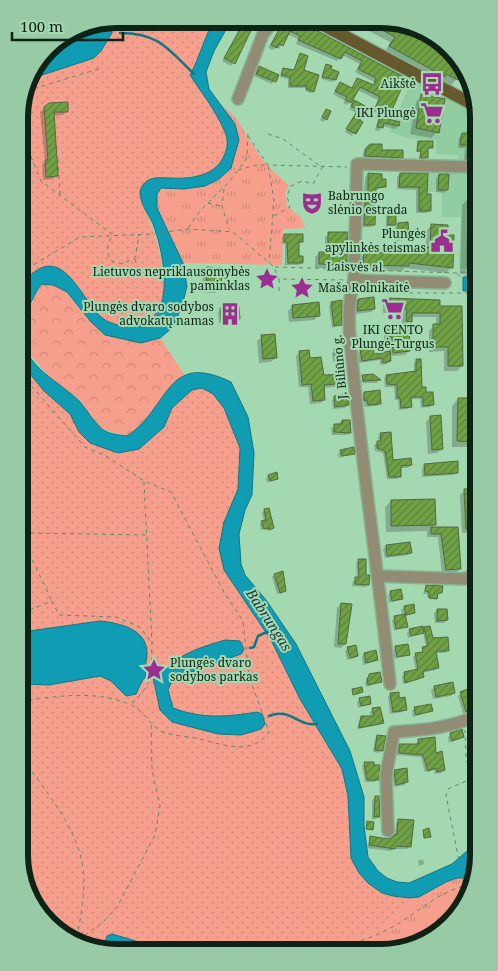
<svg xmlns="http://www.w3.org/2000/svg" width="498" height="971" font-family="'Noto Serif',serif">
<style>
.built{fill:#92cda2}
.grass{fill:url(#grass-tufts)}
.forest{fill:url(#forest-crowns)}
.park{fill:url(#park-dots)}
.pitch{fill:#f69f8d}
.water{fill:#109cb2;stroke:#0f7883}
.shadow{fill:#0003}
.lines{fill:none;stroke-linecap:round;stroke-linejoin:round}
.stream{stroke:#0f7883;stroke-width:2.5}
.building{fill:url(#building-hatch);stroke:#516b3d}
.minor-casing{stroke:#85b492;stroke-width:14}
.major-casing{stroke:#85b492;stroke-width:15}
.path{stroke:#62896d;stroke-width:1;stroke-dasharray:4 4;stroke-linecap:butt}
.minor{stroke:#938c75;stroke-width:11}
.major{stroke:#66592d;stroke-width:12}
.labels{text-anchor:middle;stroke-width:4;stroke-linejoin:round;paint-order:stroke}
.poi-label{font-size:12px;fill:#0e2315;stroke:#a3d8b1;text-anchor:end}
.street-label{font-size:12px;fill:#0e2315;stroke:#a3d8b1}
.water-label{font-size:14px;font-style:italic;fill:#20393f;stroke:#a3d8b1}
.rim{fill:none;stroke:#0e2315;stroke-width:6}
</style>
<defs>
<pattern id="grass-tufts" width="24" height="20" patternUnits="userSpaceOnUse" patternTransform="scale(1.25)"><rect width="24" height="20" fill="#f69f8d"/><path d="M3 7l-1-3M5 7V3M7 7l1-3M15 17l-1-3M17 17v-4M19 17l1-3" fill="none" stroke="#d28979"/></pattern>
<pattern id="forest-crowns" width="20" height="18" patternUnits="userSpaceOnUse" patternTransform="scale(1.25)"><rect width="20" height="18" fill="#f69f8d"/><path d="M2 6a3 3 0 1 1 6 0M12 15a3 3 0 1 1 6 0" fill="none" stroke="#d28979"/></pattern>
<pattern id="park-dots" width="8" height="8" patternUnits="userSpaceOnUse" patternTransform="scale(1.25)"><rect width="8" height="8" fill="#f69f8d"/><path d="M2 2h.1M6 6h.1" fill="none" stroke="#d28979" stroke-width="1.8" stroke-linecap="round"/></pattern>
<pattern id="building-hatch" width="6" height="6" patternUnits="userSpaceOnUse" patternTransform="scale(1.25)"><rect width="6" height="6" fill="#70a245"/><path d="M-1 1l2-2M0 6l6-6M5 7l2-2" fill="none" stroke="#5a8438"/></pattern>
</defs>
<rect width="100%" height="100%" fill="#a3d8b1"/>
<path class="built" d="M413 77 474 110 475 269H459L461 217H442V192H421L422 164 457 165 458 155 436 154V140L411 139 389 132Z"/>
<path class="grass" d="M183 19H215L204 39Z
M220 104C241 119 240 127 254 147 263 162 275 174 289 185L285 193 287 206 301 218 305 228 283 229 282 265 183 263 158 212 156 204 158 191 166 187 184 189 235 124Z
M457 878H473L459 914 413 947 332 948 383 927 410 898Z"/>
<path class="forest" d="M41 284C69 285 63 294 80 307 99 320 121 331 141 343L160 338 184 374C162 393 152 420 127 436L102 429 79 401 48 376 24 347 22 334 28 311Z"/>
<path class="park" d="M116 19H183L204 39 196 64 190 75C201 91 219 114 225 132 240 179 182 178 153 178L142 205C161 238 189 340 116 326 85 319 81 272 50 265L26 279 21 290 20 104 52 43Z
M21 363 44 391 70 414 79 432 139 449 164 427 172 408 192 390 202 388 213 394 224 408 240 448 238 489 224 522V570L271 640 300 699 342 769 348 796 351 858 393 896 410 898 383 927 332 948 103 951 52 928 24 886Z"/>
<path class="pitch" d="M444 925 413 947 360 948Z"/>
<path class="water" d="M215 19H232L214 51 206 72 209 89 235 124 239 140 231 168 219 179 205 186 184 189 161 188 157 194V208L183 263 187 286 182 306 173 327 160 338 141 343 105 335 91 322 67 292 53 285 41 284C31 300 18 326 24 345 32 371 63 384 80 402 87 410 93 421 102 429 108 434 119 435 127 436 170 408 165 350 231 382L248 417 254 453 252 495 245 510 239 534 241 564 245 575 266 600 296 644 350 751 364 797V826L368 857 378 871 387 878 397 882 409 883 452 864 467 851 479 849V862L473 878H457L446 882 419 897 410 898 393 896 382 893 368 883 359 873 351 858 348 796 342 769 300 699 271 640 224 570 219 548 224 522 238 489 240 448 224 408 213 394 202 388 192 390 172 408 164 427 139 449 118 453 90 443 79 432 70 414 44 391 21 363V290C25 280 31 273 41 268 67 256 84 302 100 316 112 327 132 329 146 322 176 308 162 247 153 224 148 213 141 206 140 193 140 187 145 181 151 179 156 177 164 178 170 178 189 179 213 177 223 158 228 148 229 140 224 130 216 111 201 92 190 75 200 57 204 37 215 19Z
M108 22 112 33 101 51 94 58 33 78 52 43Z
M463 277H471L470 291H463Z
M100 621C120 623 146 629 147 652 147 660 144 668 146 676H149L143 679 136 694 126 696 111 681 100 676 49 685 23 684 22 632Z
M225 640 240 641 244 649 241 654 181 676 171 683 168 690 173 708C202 719 227 717 257 712L262 714 265 724 261 729 241 735 218 734 172 722 160 710 153 677H157C179 654 195 649 225 640Z
M112 934 139 942 141 948 139 951H102L107 936Z"/>
<path class="shadow" d="M245 20H255L231 66 222 61Z
M284 20H290L311 29 404 79 386 119 398 126 395 129 382 126 379 131 375 130 379 114 373 111 378 100 357 90 347 105 343 103 345 101 333 94 340 83 351 89 357 80 373 85 374 82 355 72 360 64 342 55 337 61 296 44 298 39 287 34 279 49 276 47 273 50 268 48Z
M348 20 401 21 446 43 457 59 452 67 457 79 451 85 440 80 439 81 385 52 390 42Z
M300 55 302 71 313 91 311 93 305 91 306 88H288V79L280 77 283 69 293 71Z
M327 66 335 79 333 82 321 79Z
M259 67 277 76 272 84 254 76Z
M422 96 437 132 431 138 410 134 416 102Z
M354 101 365 107 352 136 345 132 356 113 349 109Z
M44 108 67 111 63 115 53 116 57 175 53 179 43 180 42 165 45 162 40 112Z
M326 110V119L323 122 320 120Z
M462 134 474 135 475 161H464L465 148H458L459 138Z
M418 143 432 148 427 149 425 159H419L420 152H416Z
M371 145 381 151 401 157 399 160 363 158V153Z
M368 174 380 180 385 186 375 190 374 224 371 227H362L365 177Z
M400 174 426 175V195L429 210 427 213H416V190L397 189V177Z
M439 175 447 190 444 193 436 192V178Z
M469 198H475V271L472 274H460L462 205Z
M388 208 395 225 392 227H386V211Z
M398 224 407 238 404 240 396 241 395 227Z
M432 225 452 267 446 273 405 268 402 271 358 270 359 259 364 254 415 255 420 248H426V231Z
M329 234 346 264 342 268H315V257L319 253H325V237Z
M284 235 302 241 298 244V258L302 262 299 265H285V244H282V238Z
M207 268 220 288 215 293 202 292 203 273Z
M358 300 374 309 371 312 355 314 356 303Z
M388 300 439 307 462 366 457 371H444V351L429 352V330L436 325V317H411L408 324 409 351 405 355 389 356 390 361 387 364 380 365V360L359 363 358 353 361 351 373 355 389 353 388 340 384 341V334L392 326H402V313H383V305Z
M332 303 341 324 332 328 329 306Z
M293 306 319 315 314 320 289 322 288 311Z
M221 310 239 319 236 322 219 323 218 312Z
M262 337 276 357 271 362 259 363 257 341Z
M335 350 343 358 340 361 333 362 332 353Z
M300 352 323 377 346 383 342 386 323 388 324 400 321 403 310 404 308 387H299L296 356Z
M416 361 421 388 432 405 430 407 421 408 420 399H410V407L408 409 399 410 398 400H395L394 387H385L384 378 387 376 414 373V363Z
M373 375 379 380 377 383H361L363 376Z
M364 393 380 403 377 406 365 407 362 396Z
M334 397 348 405 345 408 333 409 332 400Z
M458 399 475 441 469 447H452V406Z
M430 417 442 449 437 453 428 454 426 422Z
M342 421 350 433 347 435H332L331 428Z
M381 434 391 461 411 465 408 468H399V476L397 479H387L383 453 375 451 374 445 379 442 378 437Z
M341 451 353 453 339 458 338 454Z
M473 457H476L477 480H469L468 462Z
M425 465 457 472 454 475 422 477V468Z
M268 476 277 478 267 483 266 479Z
M465 490H477V532L462 533 460 495Z
M391 501 434 525 431 528H457L460 569 456 573 442 574 438 537H427V531L386 532 385 507Z
M264 510 273 528 267 531 266 529 261 530 260 524 264 521 262 513Z
M386 546 410 552 408 555 385 558 383 549Z
M359 560 368 585 365 587 352 586 353 581 357 578 356 563Z
M274 575 284 591 282 593 277 594 272 577Z
M426 586 441 593 436 595 435 599 427 597V594H423Z
M390 592 401 599 389 603 388 595Z
M341 604 345 644 341 648 334 647 337 608Z
M413 605 414 613 404 617 406 626 394 631 392 620 403 616 401 610 404 607Z
M437 610 447 620 444 623H435L434 613Z
M425 628 432 639 447 651 445 653H435L438 667 435 670 422 673 420 679 403 684 402 676 416 671 413 657 426 648 423 632 408 638 407 633 410 630 422 631Z
M396 647 408 654 395 659 393 650Z
M348 648 357 655 354 658 347 660 345 651Z
M477 648H478V669L472 665V661L477 656Z
M364 654 377 660 363 665 362 657Z
M369 675 381 682 366 687 365 682Z
M452 684 454 693 451 696 433 699 431 690 434 687Z
M470 690 475 707 463 714 458 696Z
M390 694 398 699 406 709 403 712 390 714 388 697Z
M360 699 370 703 358 708 357 702Z
M415 708 431 711 413 717 412 711Z
M373 709 382 723 379 725 357 729 359 720 361 718H371L370 712Z
M451 734 463 736 449 743 448 737Z
M377 736 382 750 379 753 373 752 375 739Z
M418 740 435 754 444 770 441 773 435 774 434 770 425 772 421 757 397 755V748L400 745H416Z
M477 755 478 771 470 773 467 760Z
M365 763 377 779 375 782H365L362 766Z
M395 772 407 782 404 785 394 787 392 774Z
M375 797 379 817 372 820V800Z
M399 820 410 846 407 849H394L391 851 367 848 371 837 389 841 395 835 396 823Z
M423 859 424 864 419 866 418 861Z"/>
<g class="lines">
<path class="stream" d="M120 33C159 33 168 49 194 74
M250 648 254 647 258 636 267 632
M269 716C290 707 298 727 317 724"/>
</g>
<path class="building" d="M245 20H256L235 64 224 58Z
M284 20H293L305 26 307 23 310 27 406 78 388 119 400 122 399 126 384 123 383 128 377 127 382 111 375 108 380 97 360 87 351 103 345 100 347 97 335 91 340 82 352 88 357 78 374 85 376 78 358 69 362 61 345 52 341 59 298 40 300 36 290 31 283 46 279 44 277 48 271 45Z
M364 20 401 21 446 43 457 59 453 67 459 71 458 80 446 74 445 77 389 46 395 37Z
M300 53 308 56 304 70 319 75 314 92 306 89 307 86H290V77L281 75 283 68 294 70Z
M326 64 332 66 331 69 339 72 336 80 322 77Z
M259 66 279 75 276 82 256 74Z
M421 94 445 99 439 133 416 128Z
M354 100 367 107 360 120 363 122 356 134 346 129 358 110 351 106Z
M68 102V112H54L58 176 46 177 45 160H48L44 107 49 103Z
M326 109 331 111 327 120 322 117Z
M462 133H474L475 158H467L468 145H460Z
M418 141H433V148H428V158H420L421 151H417Z
M370 144H382V150H403V158L365 156V149Z
M368 173 382 174V179H386V187L376 188 375 225H364L365 201 368 202Z
M400 173H428L427 194H431V211H419V187H399Z
M439 174H449L448 190H438Z
M468 196H475V267H467Z
M388 207H396V225H388Z
M408 222 409 238 398 239V223Z
M431 224 448 225V235H454L453 268 409 263V266L363 265 364 252 419 254 420 247H430Z
M328 232H348L347 265 319 264V252H328Z
M284 234H303V242H299V256H303V263H288L287 242H284Z
M207 267 222 268 221 289 206 288Z
M374 297 375 309 357 311 358 299Z
M387 298 440 300V306H462L463 366H448V347H433V324H440V313H412V322L406 321 407 309 387 308Z
M342 300V325L334 326 331 302Z
M319 302 320 316 293 318 292 305Z
M239 307 240 319 221 321 220 308Z
M409 324 410 351 393 353 392 337H388L387 329 392 328 391 325Z
M275 334 277 358 263 359 261 335Z
M343 348 344 359 336 360 334 349Z
M373 348 374 354 390 351 391 361 383 363 382 358 362 361 360 350Z
M309 350 310 358 321 357 324 375 346 374 347 383 324 385 325 400 313 401 311 384 302 385 299 351Z
M416 359H421L422 387H426V392H433L434 405 423 406V397H411L412 407 401 408 400 398H397V385L387 384 386 375 416 371Z
M373 374 381 380 363 381 362 375Z
M380 390 381 404 368 405 367 400 364 401V392Z
M345 394H348L349 405 335 407 334 396Z
M458 398H476V442L457 441Z
M441 415 443 449 432 450 430 416Z
M342 420H350L351 433 334 432V424H342Z
M391 432 393 460 411 458 412 465 401 466V477H389L385 451 377 448V441H381L380 433Z
M354 447 355 454 342 456 340 450Z
M458 461V473L425 475 424 464Z
M277 472 278 479 270 481 268 475Z
M477 488V528L466 529 464 489Z
M435 499 436 525 391 526V500Z
M269 508 274 528 269 530V528L264 529 261 521 266 520 264 509Z
M431 527H458L461 569 446 570 441 534H431Z
M410 542 412 553 387 556 386 545Z
M358 559H366V575H370L369 585 355 584V577H359Z
M283 571 286 591 280 593 274 574Z
M426 585 443 586 442 593H438L437 599 429 598V592L425 591Z
M401 589 403 599 392 601 390 591Z
M341 603 352 604 346 644H338Z
M414 604 415 613 406 615 404 606Z
M437 609H447L448 620 437 621Z
M405 614 408 627 396 629 394 616Z
M423 626 424 633 411 636 409 629Z
M430 626 433 638 448 637 449 651H436L439 668 423 671 424 677 405 683 404 672 418 669 415 653 423 652 422 647 428 646 424 627Z
M408 644 410 655 397 657 395 646Z
M356 645 358 656 350 658 347 647Z
M376 650 378 660 366 663 364 653Z
M380 672 382 682 368 685 367 678 369 677V674Z
M453 682 455 693 436 697 434 686Z
M362 687 363 692 353 695 352 689Z
M470 688 477 708 466 712 460 692Z
M399 692V698L405 697 407 710 393 712 390 693Z
M370 696 371 704 361 706 359 698Z
M431 704 433 711 416 715 414 707Z
M380 707 384 723 359 728 361 716H374L372 708Z
M462 729 464 737 452 741 450 733Z
M377 735 386 736 383 751 375 750Z
M435 737 436 753 442 751 445 770 437 772 436 768 428 771 423 755 399 753V744H418V739Z
M478 754V770L472 771 469 756Z
M364 762H374V765H380L379 780H367Z
M407 768 408 782 396 785 394 770Z
M375 796H379L380 817H374Z
M398 819 414 820 411 847 396 846 395 849 369 845 370 836 388 839 395 834 397 835Z
M367 821 374 822 373 830 366 829Z
M429 828 431 837 424 838 423 830Z"/>
<g class="lines">
<defs>
<path id="minor" d="M238 99 263 34 275 20
M470 103 473 84
M354 280 445 283
M379 576 465 579 477 572
M390 684C380 585 365 488 355 389 352 355 344 313 354 280L357 164 475 167
M388 831 386 775 394 732C422 730 452 728 478 715"/>
<path id="major" d="M314 20 474 105"/>
</defs>
<use href="#minor" class="minor-casing"/>
<use href="#major" class="major-casing"/>
<path class="path" d="M26 91 102 68
M268 134 283 139 320 166
M248 136 268 165 347 167
M20 145 29 152 41 181 113 235C107 244 105 252 112 261L122 264 135 258 139 235
M58 159 60 196
M238 170 257 165H268L274 200 269 263
M224 189 222 206 229 229
M208 203 221 206
M274 216 290 207 287 196 291 186 302 181 313 184 323 166
M188 228 200 211 229 182 247 158 248 131
M135 259 140 276
M275 267 346 269
M365 270 455 273 475 271
M20 273 80 237 152 234 188 229 233 232 274 267 279 279
M457 274 460 276H472L467 273H475
M279 291V279L344 280
M361 293H475
M21 374 85 447 106 456 144 481 171 492 225 594 243 621 249 676 269 732C251 758 220 743 195 738 184 736 172 736 161 731 149 725 143 709 129 704 94 690 59 696 23 701
M22 533 147 535
M22 538 52 601
M477 610 474 656 478 664
M22 613 52 601 59 615 116 617 140 627 152 643
M132 703C154 684 151 671 152 644L144 482
M23 759C48 795 82 832 84 878 84 899 80 919 77 940
M78 940 102 923 117 907 155 835 160 806 152 770 151 723
M338 948C358 942 377 936 396 925 419 911 438 893 464 886L446 795 448 789 471 779 466 757 465 730"/>
<use href="#minor" class="minor"/>
<use href="#major" class="major"/>
</g>
<defs>
<symbol id="bus-bare" viewBox="-9 -9 18 18"><path d="M-5-6H5V4H4V6H2V4H-2V6H-4V4H-5ZM-3.5-4V0h7V-4ZM-3.5 1.2v1.5H-2V1.2ZM2 1.2v1.5H3.5V1.2Z" fill="#9b2e8f" stroke="#a3d8b1" stroke-width="2.5" paint-order="stroke"/></symbol>
<symbol id="supermarket-bare" viewBox="-9 -9 18 18"><path d="M-6-5.5h2.5l.6 2H6L4.5 2H-2.5L-4.4-4H-6ZM-1.5 3.2a1.3 1.3 0 1 0 .1 0ZM3 3.2a1.3 1.3 0 1 0 .1 0Z" fill="#9b2e8f" stroke="#a3d8b1" stroke-width="2.5" paint-order="stroke"/></symbol>
<symbol id="theatre-bare" viewBox="-9 -9 18 18"><path d="M-5-5.5Q0-4 5-5.5V0Q5 5 0 6Q-5 5-5 0ZM-3.3-2.5H-1v1.5H-3.3ZM1-2.5H3.3v1.5H1ZM-2.8 1Q0 5.5 2.8 1Z" fill="#9b2e8f" stroke="#a3d8b1" stroke-width="2.5" paint-order="stroke"/></symbol>
<symbol id="civic-bare" viewBox="-9 -9 18 18"><path d="M-.6-6.5H3V-4.5H.6V-3L4-1V1h2V6H-6V1h2V-1L-.6-3ZM-1.2 2.5V6h2.4V2.5Z" fill="#9b2e8f" stroke="#a3d8b1" stroke-width="2.5" paint-order="stroke"/></symbol>
<symbol id="sight-bare" viewBox="-9 -9 18 18"><path d="M0-6L1.8-2.2L6-1.7L2.9 1.2L3.7 5.4L0 3.3L-3.7 5.4L-2.9 1.2L-6-1.7L-1.8-2.2Z" fill="#9b2e8f" stroke="#a3d8b1" stroke-width="2.5" paint-order="stroke"/></symbol>
<symbol id="building-bare" viewBox="-9 -9 18 18"><path d="M-4-6H4V6H1V3H-1V6H-4ZM-2.5-4.3h1.7v1.8h-1.7ZM.8-4.3h1.7v1.8H.8ZM-2.5-1h1.7V.8h-1.7ZM.8-1h1.7V.8H.8Z" fill="#9b2e8f" stroke="#a3d8b1" stroke-width="2.5" paint-order="stroke"/></symbol>
</defs>
<g fill-rule="evenodd">
<use href="#bus-bare" x="416" y="68" width="32" height="32"/>
<use href="#supermarket-bare" x="416" y="97" width="32" height="32"/>
<use href="#theatre-bare" x="296" y="187" width="32" height="32"/>
<use href="#civic-bare" x="426" y="225" width="32" height="32"/>
<use href="#sight-bare" x="251" y="263" width="32" height="32"/>
<use href="#sight-bare" x="286" y="272" width="32" height="32"/>
<use href="#supermarket-bare" x="377" y="293" width="32" height="32"/>
<use href="#building-bare" x="214" y="298" width="32" height="32"/>
<use href="#sight-bare" x="138" y="654" width="32" height="32"/>
</g>
<g class="labels">
<g class="poi-label">
<text x="416" y="88">Aikštė</text>
<text x="416" y="117">IKI Plungė</text>
<text x="328" y="200" text-anchor="start">Babrungo<tspan x="328" dy="14">slėnio estrada</tspan></text>
<text x="426" y="238">Plungės<tspan x="426" dy="14">apylinkės teismas</tspan></text>
<text x="250" y="276">Lietuvos nepriklausomybės<tspan x="250" dy="14">paminklas</tspan></text>
<text x="318" y="292" text-anchor="start">Maša Rolnikaitė</text>
<text x="214" y="311">Plungės dvaro sodybos<tspan x="214" dy="14">advokatų namas</tspan></text>
<text x="393" y="334" text-anchor="middle">IKI CENTO<tspan x="393" dy="14">Plungė-Turgus</tspan></text>
<text x="170" y="667" text-anchor="start">Plungės dvaro<tspan x="170" dy="14">sodybos parkas</tspan></text>
</g>
<g class="street-label">
<text transform="translate(356 267) rotate(1)" y="4">Laisvės al.</text>
<text transform="translate(340 367) rotate(-95)" y="4">J. Biliūno g.</text>
</g>
<g class="water-label">
<text transform="translate(269 620) rotate(57)" y="5">Babrungas</text>
</g>
</g>
<path d="M0 0H498V971H0ZM117 28H381A89 89 0 0 1 470 117V855A89 89 0 0 1 381 944H117A89 89 0 0 1 28 855V117A89 89 0 0 1 117 28Z" fill="#97caa5" fill-rule="evenodd"/>
<path class="rim" d="M117 28H381A89 89 0 0 1 470 117V855A89 89 0 0 1 381 944H117A89 89 0 0 1 28 855V117A89 89 0 0 1 117 28Z"/>
<path d="M12 32v8h111v-8" fill="none" stroke="#0e2315" stroke-width="2.5"/>
<text x="20" y="32" font-size="15" fill="#0e2315" stroke="#a3d8b1" stroke-width="4" paint-order="stroke">100 m</text>
</svg>
